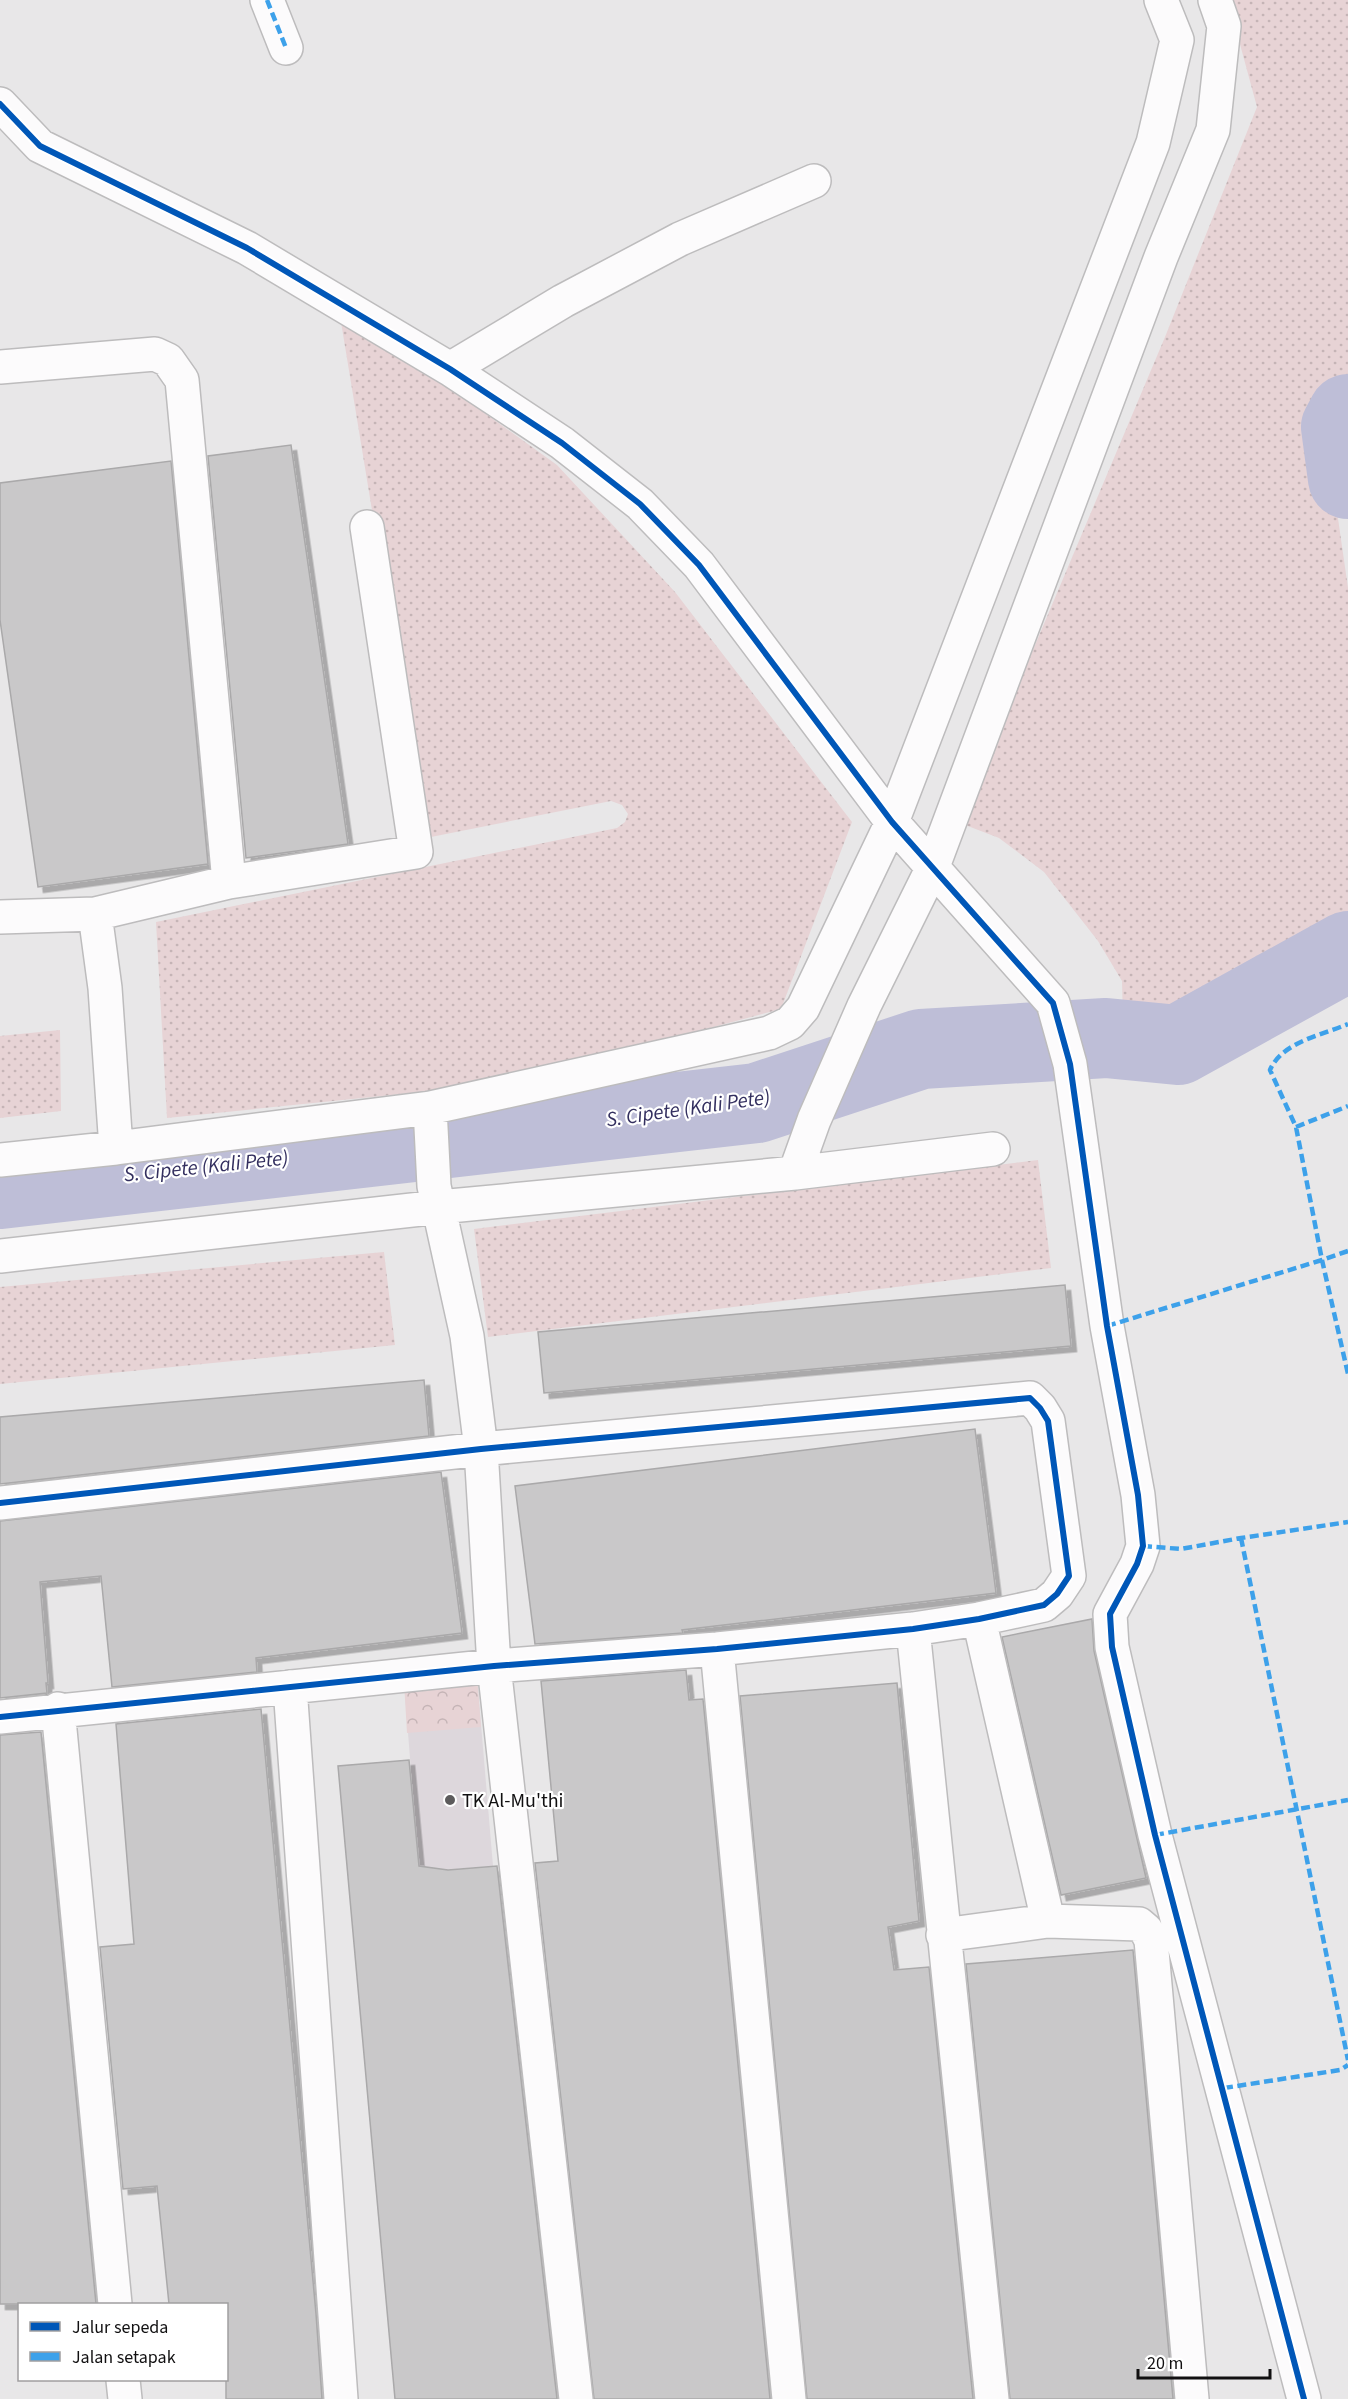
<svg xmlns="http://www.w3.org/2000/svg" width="1348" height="2399" font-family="'Source Sans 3',sans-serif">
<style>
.built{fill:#ddd7dc}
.grass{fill:url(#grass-dots)}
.park{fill:url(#park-crowns)}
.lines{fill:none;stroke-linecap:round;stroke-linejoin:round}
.river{stroke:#bebed7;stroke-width:80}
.building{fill:#c9c8c9;stroke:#aaa9aa;stroke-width:1.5;filter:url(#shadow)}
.street-casing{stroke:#bdbcbd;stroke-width:36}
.street{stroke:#fcfbfc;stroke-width:33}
.quiet{stroke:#3da1ea;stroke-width:4.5;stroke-dasharray:9 4.5;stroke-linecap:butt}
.cycleway-casing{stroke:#fff;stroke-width:10}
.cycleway{stroke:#0057b8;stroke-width:6}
.poi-dot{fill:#5c5b5c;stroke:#fff;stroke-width:2}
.labels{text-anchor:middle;stroke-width:4.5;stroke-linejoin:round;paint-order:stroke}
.poi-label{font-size:20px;fill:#111011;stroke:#fff;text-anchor:start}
.water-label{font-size:21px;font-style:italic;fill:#332f5f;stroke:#fff}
</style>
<defs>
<pattern id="grass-dots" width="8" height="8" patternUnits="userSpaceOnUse" patternTransform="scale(1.5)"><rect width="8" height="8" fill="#e7d3d5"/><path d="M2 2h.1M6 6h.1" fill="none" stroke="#c5b4b6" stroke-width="1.8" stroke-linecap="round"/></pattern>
<pattern id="park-crowns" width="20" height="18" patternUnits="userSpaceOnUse" patternTransform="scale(1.5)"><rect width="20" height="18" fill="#e7d3d5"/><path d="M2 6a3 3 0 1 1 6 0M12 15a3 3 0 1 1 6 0" fill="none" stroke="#c5b4b6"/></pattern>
<filter id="shadow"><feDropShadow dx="5.5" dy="5.5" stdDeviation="0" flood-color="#0004"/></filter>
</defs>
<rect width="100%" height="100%" fill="#e8e7e8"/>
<path class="built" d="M477 1677 493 1866 419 1872 404 1682Z"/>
<path class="grass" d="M1228 0H1348V383L1325 428 1348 588V934L1172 1032 1123 1020 1122 981 1098 941 1044 872 999 838 960 823 1165 337 1257 107Z
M341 322 440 381 557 465 675 592 852 822 781 1009 500 1084 167 1118 156 922 617 828 625 822 628 814 622 805 611 801 426 838Z
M60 1030 61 1111 0 1118V1036Z
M1038 1160 1051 1268 488 1337 474 1229Z
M384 1252 395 1345 0 1384V1287Z"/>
<path class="park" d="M477 1677 481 1727 407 1733 404 1682Z"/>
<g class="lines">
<path class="river" d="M1348 414 1341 427 1348 479
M0 1189 757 1103 921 1049 1106 1038 1178 1045 1348 951"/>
</g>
<path class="building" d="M291 445 348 844 246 858 208 456Z
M171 461 208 864 38 887 0 620V483Z
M1065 1285 1071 1346 544 1393 538 1332Z
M424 1380 429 1436 0 1484V1417Z
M975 1429 996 1593 682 1630 683 1633 535 1644 515 1486Z
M441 1472 462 1633 256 1658 257 1672 112 1687 101 1576 40 1582 48 1683H46L47 1693 0 1698V1521Z
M1092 1619 1094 1651 1146 1878 1061 1895 1002 1637Z
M686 1670 689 1700 703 1699 770 2399H594L535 1863 558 1861 541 1681Z
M897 1683 919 1921 888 1927 894 1970 929 1967 973 2399H807L740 1696Z
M261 1709 316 2314 322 2399H226V2304H169L157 2186 123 2189 100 1947 134 1944 116 1724Z
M41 1732 96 2304H0V1735Z
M409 1760 419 1866 448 1870 497 1866 557 2399H395L338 1766Z
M1133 1950 1173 2399H1010L966 1964Z"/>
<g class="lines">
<defs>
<path id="street" d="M267 0 286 48
M0 104 40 146 247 248 450 369 562 443 640 504 699 565 892 822 1053 1003 1070 1064 1107 1326 1138 1495 1143 1546 1137 1564 1110 1614 1112 1647 1155 1835 1304 2399
M0 367 155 354 168 360 182 380 229 882
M450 369 563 301 680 239 814 181
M95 914 229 882 416 852 367 527
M0 917 95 914 105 988 116 1148
M430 1108 434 1186 467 1336 481 1449 494 1666 576 2399
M0 1160 116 1148 430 1108 769 1033 790 1023 803 1008 892 822 1153 143 1177 40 1161 0
M795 1173 993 1149
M0 1256 439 1207 795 1173 814 1120 864 1006 932 869 1161 257 1213 130 1224 26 1215 0
M0 1503 481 1449 1030 1398 1040 1408 1048 1421 1069 1576 1057 1594 1044 1605 979 1619 913 1629 717 1649 494 1666 0 1717
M979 1619 1048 1921
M913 1629 992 2399
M717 1649 789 2399
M290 1687 341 2399
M58 1709 115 2304
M943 1935 1048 1921 1139 1924 1146 1930 1151 1940 1192 2399
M123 2380 125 2399"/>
</defs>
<use href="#street" class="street-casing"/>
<use href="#street" class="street"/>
<path class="quiet" d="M267 0 286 48
M1296 1127 1348 1106
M1348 1251 1322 1260 1348 1374
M1107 1326 1322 1260 1296 1127 1270 1070C1282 1042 1322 1035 1348 1024
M1241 1538 1348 2060
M1143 1546 1181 1549 1241 1538 1348 1522
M1155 1835 1348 1800
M1224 2088 1340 2070 1348 2065"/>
<defs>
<path id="cycleway" d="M0 104 40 146 247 248 450 369 562 443 640 504 699 565 892 822 1053 1003 1070 1064 1107 1326 1138 1495 1143 1546 1137 1564 1110 1614 1112 1647 1155 1835 1304 2399
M0 1503 481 1449 1030 1398 1040 1408 1048 1421 1069 1576 1057 1594 1044 1605 979 1619 913 1629 717 1649 494 1666 0 1717"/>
</defs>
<use href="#cycleway" class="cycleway-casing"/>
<use href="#cycleway" class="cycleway"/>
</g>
<circle class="poi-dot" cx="450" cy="1800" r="6"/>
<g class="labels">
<g class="poi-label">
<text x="462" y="1807">TK Al-Mu'thi</text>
</g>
<g class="water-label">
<text transform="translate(688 1108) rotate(-8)" y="7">S. Cipete (Kali Pete)</text>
<text transform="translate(206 1166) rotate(-6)" y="7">S. Cipete (Kali Pete)</text>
</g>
</g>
<rect x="18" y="2303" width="210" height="78" fill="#ffffff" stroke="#a09fa0" stroke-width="1.5"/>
<rect x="30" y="2322" width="30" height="9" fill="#0057b8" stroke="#a09fa0" stroke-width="1.5"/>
<text x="72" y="2333" font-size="18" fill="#111011">Jalur sepeda</text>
<rect x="30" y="2352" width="30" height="9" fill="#3da1ea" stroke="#a09fa0" stroke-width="1.5"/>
<text x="72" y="2363" font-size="18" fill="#111011">Jalan setapak</text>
<path d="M1138 2369v9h132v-9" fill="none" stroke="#111011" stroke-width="3"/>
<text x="1147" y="2369" font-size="18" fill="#111011" stroke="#ffffff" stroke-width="4.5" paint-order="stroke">20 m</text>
</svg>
